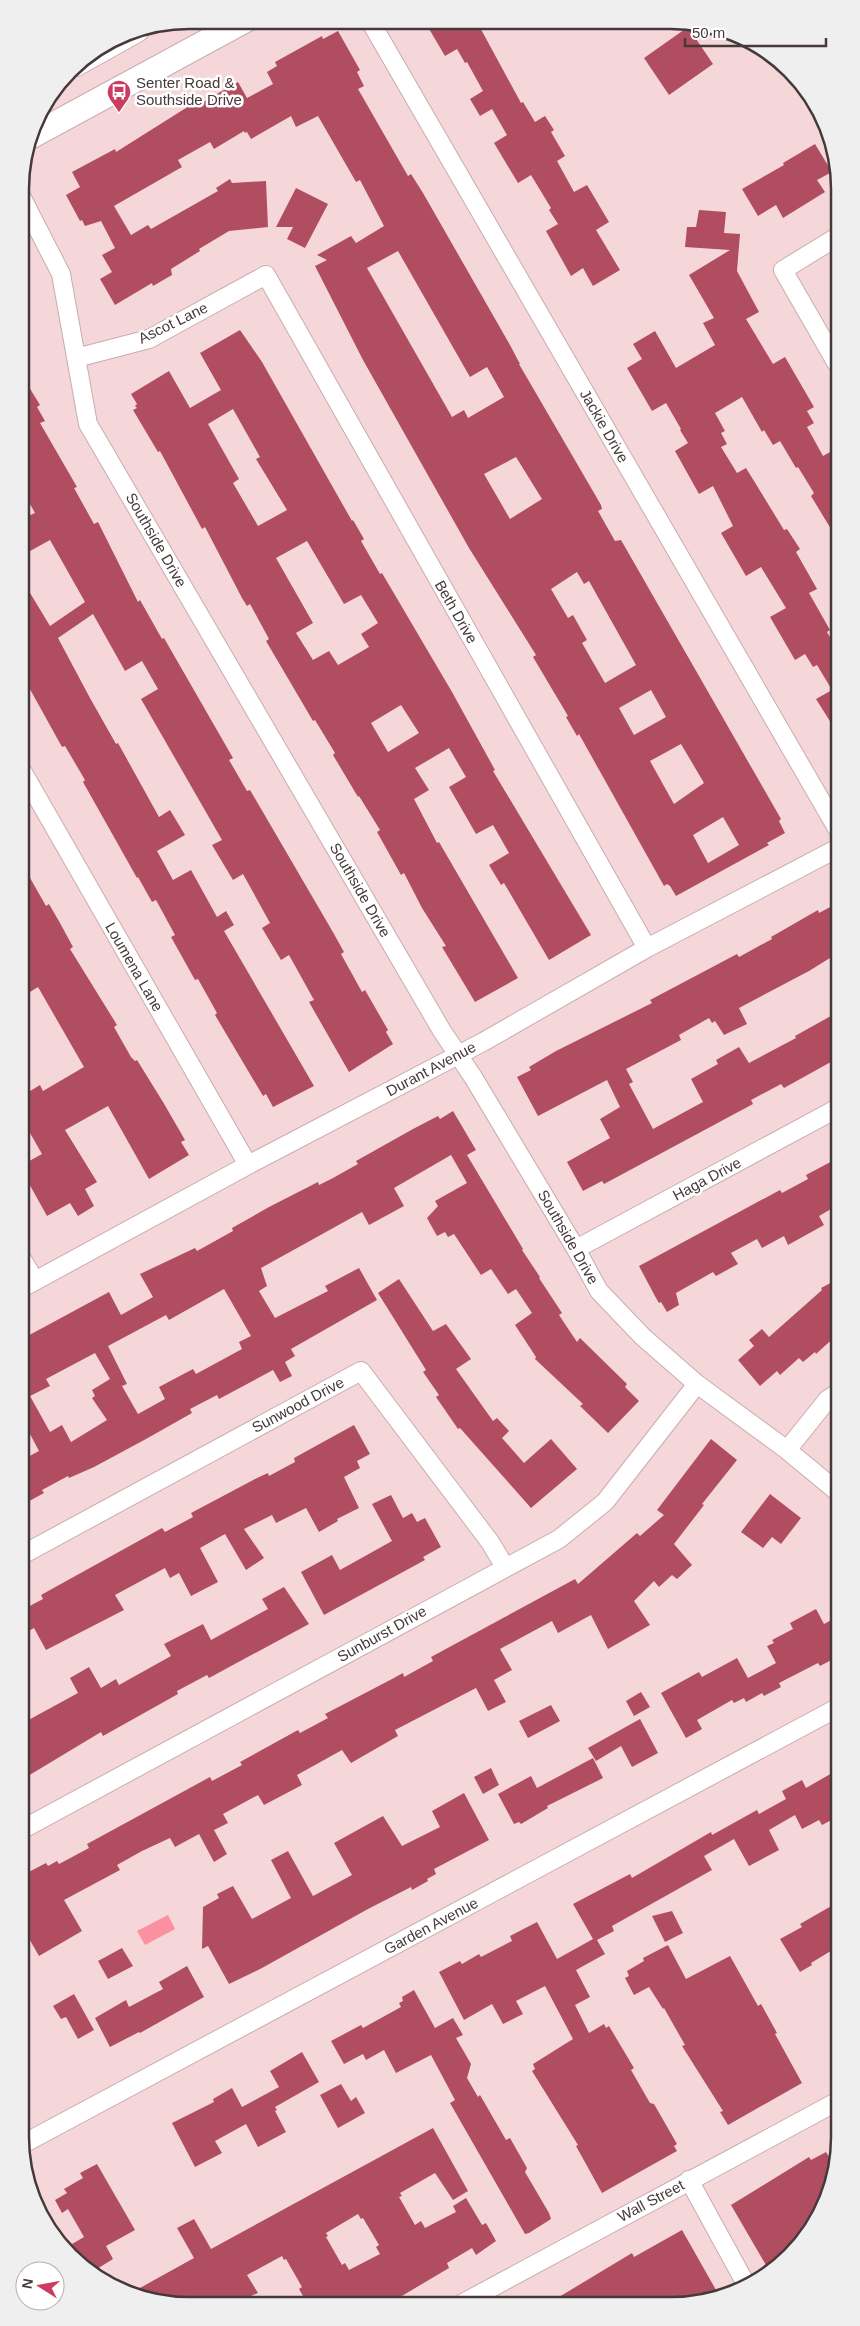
<svg xmlns="http://www.w3.org/2000/svg" width="860" height="2326" font-family="Helvetica,sans-serif">
<style>
.water{fill:#fb90a1}
.building{fill:#b04d61;fill-rule:evenodd}
.lines{fill:none;stroke-linecap:round;stroke-linejoin:round}
.street-casing{stroke:#c8acaf;stroke-width:20}
.secondary-casing{stroke:#c8acaf;stroke-width:26}
.street{stroke:#fff;stroke-width:18}
.secondary{stroke:#fff;stroke-width:24}
.labels{text-anchor:middle;stroke-width:5;stroke-linejoin:round;paint-order:stroke}
.poi-label{font-size:15px;fill:#45393b;stroke:#fff;text-anchor:start}
.street-label{font-size:15px;fill:#45393b;stroke:#fff}
.rim{fill:none;stroke:#45393b;stroke-width:2.5}
</style>
<rect width="100%" height="100%" fill="#f5d7da"/>
<path class="water" d="M168 1915 175 1929 145 1945 137 1931Z"/>
<path class="building" d="M425 22H477L521 103 523 102 535 122 545 116 554 130 551 132 565 156 557 161 574 192 587 185 609 222 596 230 620 270 593 286 583 268 571 276 546 231 558 224 549 210 551 208 531 175 518 183 494 143 507 135 492 109 480 116 470 99 483 91 467 62 465 63 457 49 445 56Z
M688 27 713 64 669 95 644 58Z
M338 31 360 70 357 72 364 86 358 89 408 176 411 174 423 193 510 345 520 364H519L601 505 602 509 598 511 615 541 621 540 781 819 779 821 785 833 767 843 769 845 676 896 670 886 667 884 664 886 579 734 577 736 566 717 568 716 533 657 536 655 469 548 363 360 315 266 327 260 317 255 351 236 356 243 384 226 360 180 356 182 318 116 296 127 291 116 251 139 247 132 245 133 244 131 214 149 210 142 178 160 182 167 114 206 131 235 148 225 151 229 218 191 216 188 230 179 232 183 266 181 268 227 229 231 199 249 200 251 171 269 172 275 153 286 152 283 115 305 100 279 112 272 102 255 115 248 101 221 85 226 82 220 80 221 66 195 80 187 72 172 115 149 116 152 197 101 199 104 238 82 247 98 273 84 267 72 277 66 275 62 322 36 323 39ZM398 251 470 377 487 367 504 397 468 418 464 410 452 417 367 268ZM516 457 542 499 510 519 484 474ZM577 572 584 584 589 581 636 665 605 683 582 643 587 640 573 615 568 618 551 589ZM651 690 666 717 634 735 619 708ZM681 744 704 783 674 804 650 761ZM723 817 739 845 708 863 693 835Z
M815 144 832 172 817 180 825 192 783 218 776 205 758 216 742 189 784 165 783 163Z
M296 188 328 204 305 248 287 239 293 227H276Z
M699 210 726 212 724 233 740 234 737 271 759 312 746 319 773 364 785 357 814 407 807 411 814 423 807 427 823 456 837 448V539L811 496 814 493 798 467 796 468 780 441 773 445 764 430 762 432 742 397 715 413 725 431 721 433 727 444 721 447 737 473 746 468 784 530 787 529 800 549 796 552 817 589 809 593 830 630 827 632 837 650 838 734 816 699 832 690 817 665 813 667 805 654 795 660 770 617 786 608 761 567 746 576 721 533 733 526 713 486 699 494 675 451 688 443 680 430 681 429 666 403 652 411 627 368 642 359 633 344 655 331 676 368 715 345 703 323 714 318 689 275 730 250 685 247 687 227H696Z
M240 330 262 362 352 521 353 520 364 539 361 541 380 574 382 573 452 692 495 770 493 771 591 935 549 960 504 883 501 885 489 865 509 853 493 825 476 834 449 787 466 777 449 748 415 768 429 790 414 799 437 843 439 842 518 978 475 1002 442 947 446 946 422 908 404 873 401 875 377 832 380 830 359 796 358 797 333 755 335 753 315 720 313 721 266 641 269 639 250 604 247 606 242 598 205 527 202 529 160 451 158 452 133 410 137 408 135 406 137 404 131 394 169 371 190 408 221 390 200 353ZM233 409 260 457 256 459 287 510 258 526 233 483 239 479 208 424ZM307 541 344 604 361 595 378 623 361 634 369 647 338 665 329 651 313 660 296 633 313 623 276 558ZM401 705 419 733 388 752 371 723Z
M21 374 40 405 37 407 45 421 40 423 77 487 74 488 94 524 98 522 138 602 140 600 162 639 164 638 233 758 229 760 247 791 250 790 334 934 344 952 341 954 362 992 365 990 388 1030 386 1032 393 1044 349 1072 309 1002 314 1000 289 955 281 960 262 928 270 923 243 874 233 880 212 845 222 840 141 699 158 689 142 661 125 671 93 614 58 638 90 698 116 744 118 743 159 817 170 810 185 835 157 851 173 880 191 870 217 917 226 911 234 925 224 931 314 1086 273 1107 266 1094 263 1096 215 1015 217 1013 198 979 195 980 171 937 175 935 156 900 152 902 138 877 137 878 83 782 85 780 65 746 62 747 21 673V578L50 626 85 602 50 540 21 556V519L35 513 21 488Z
M21 862 46 906 49 904 60 923 73 947 70 949 117 1025 114 1027 131 1057 135 1061 137 1060 163 1102 185 1140 181 1142 189 1155 149 1179 108 1106 65 1130 97 1182 85 1189 94 1206 78 1216 70 1203 47 1216 22 1171V1165L42 1154 22 1119V1096L40 1085 43 1091 84 1067 38 987 22 997Z
M832 906 838 917V953L809 971 739 1008 747 1024 724 1035 715 1021 712 1023 709 1018 679 1035 681 1040 626 1069 633 1082 629 1084 653 1129 703 1102 691 1079 718 1064 716 1060 739 1047 749 1063 796 1038 795 1036 838 1012V1058L784 1088 781 1084 751 1100 753 1104 604 1184 602 1181 583 1191 567 1162 610 1138 600 1119 620 1107 607 1080 538 1116 517 1077 531 1070 529 1067 556 1051 652 1003 650 1000 737 954 739 957 772 939 771 937 818 910 819 913Z
M453 1111 476 1150 467 1155 523 1249 522 1250 540 1277 539 1278 562 1313 559 1315 577 1342 580 1338 627 1384 625 1387 639 1401 608 1433 580 1406 583 1404 535 1359 536 1357 515 1325 532 1313 516 1289 508 1294 491 1269 481 1275 454 1234 448 1237 445 1232 437 1236 427 1218 438 1206 435 1201 467 1183 451 1155 394 1188 404 1206 369 1225 362 1212 261 1268 267 1286 259 1291 275 1318 328 1291 325 1286 359 1268 377 1300 291 1349 295 1356 285 1362 292 1376 280 1382 273 1370 219 1399 217 1395 190 1409 192 1413 146 1439 94 1467 69 1478 68 1476 42 1490 44 1493 22 1505V1460L39 1451 22 1419V1339L109 1292 121 1315 153 1297 140 1274 195 1248 197 1251 233 1231 232 1228 269 1207 318 1182 319 1185 333 1178 358 1164 356 1161 413 1129 438 1116 440 1119ZM224 1289 251 1336 239 1342 242 1349 196 1374 193 1369 159 1387 165 1399 138 1414 122 1386 127 1384 108 1346 166 1315 169 1320ZM95 1353 110 1379 92 1390 95 1396 92 1398 107 1420 71 1442 62 1425 50 1432 30 1396 50 1386 46 1379Z
M838 1158V1205L819 1216 824 1225 788 1245 784 1236 762 1248 757 1239 731 1253 738 1264 716 1276 713 1272 676 1293 679 1305 667 1312 661 1302 659 1303 656 1298 639 1266 780 1190 782 1193 808 1179 806 1175Z
M399 1279 433 1331 446 1324 471 1359 456 1369 493 1421 497 1418 509 1431 502 1438 524 1463 551 1439 577 1469 531 1508 460 1428 458 1429 436 1397 439 1395 423 1372 426 1370 378 1293Z
M838 1279V1334L816 1354 815 1352 803 1362 799 1358 780 1375 777 1371 760 1386 738 1360 754 1346 749 1340 762 1329 769 1337 822 1290 821 1288Z
M354 1425 370 1454 357 1461 360 1468 344 1477 359 1508 337 1519 338 1521 319 1532 306 1508 276 1523 272 1515 244 1529 264 1558 246 1570 225 1534 200 1548 218 1582 191 1596 179 1573 170 1578 165 1568 115 1595 124 1610 46 1650 34 1628 23 1634 22 1610 43 1599 41 1595 162 1528 165 1532 193 1517 191 1513 257 1478 268 1473 269 1476 295 1462 294 1458Z
M711 1439 737 1460 702 1504 704 1505 674 1544 692 1565 677 1579 672 1575 659 1587 654 1581 634 1601 650 1625 608 1649 591 1615 558 1633 552 1621 500 1649 512 1670 494 1680 506 1702 488 1711 476 1688 395 1730 398 1736 351 1763 342 1750 297 1775 302 1785 264 1805 258 1795 223 1814 228 1823 214 1830 227 1854 214 1862 199 1834 175 1847 170 1838 142 1851 117 1865 120 1870 64 1900 82 1931 39 1956 23 1928V1875L46 1863 48 1866 57 1861 59 1864 89 1848 87 1844 210 1777 212 1781 242 1765 240 1762 298 1730 300 1733 328 1718 325 1714 392 1679 403 1673 404 1677 433 1661 431 1657 575 1579 578 1584 637 1533 640 1536 664 1515 657 1510Z
M770 1494 801 1518 781 1544 772 1537 763 1548 741 1532Z
M391 1495 403 1518 412 1513 417 1522 425 1518 441 1547 423 1557 425 1560 324 1615 301 1572 332 1555 340 1570 392 1541 372 1504Z
M284 1587 309 1624 209 1678 207 1675 177 1691 178 1694 103 1736 101 1732 23 1779V1723L78 1693 70 1678 89 1667 101 1688 116 1679 119 1685 171 1656 164 1644 203 1624 211 1640 268 1609 262 1599Z
M816 1609 824 1624 839 1616V1656L820 1666 818 1663 779 1683 781 1687 764 1696 762 1693 746 1702 744 1698 734 1703 732 1700 697 1720 702 1729 686 1738 661 1693 699 1672 702 1677 737 1658 748 1678 776 1663 767 1646 774 1643 772 1640 793 1629 790 1623Z
M641 1692 650 1707 634 1716 626 1701Z
M551 1705 560 1721 528 1738 519 1721Z
M640 1719 658 1753 632 1767 621 1746 596 1761 588 1748Z
M593 1758 603 1778 547 1806 548 1808 521 1824 519 1822 514 1824 498 1794 531 1776 537 1788Z
M491 1768 499 1785 483 1794 474 1777Z
M839 1769V1816L822 1825 819 1820 802 1829 795 1815 769 1830 779 1850 749 1866 734 1839 704 1856 712 1870 612 1926 614 1931 597 1940 605 1954 576 1970 590 1997 575 2005 589 2033 604 2024 606 2028 609 2026 634 2068 631 2070 650 2103 654 2104 677 2144 674 2146 677 2151 602 2193 576 2146 578 2145 532 2071 535 2069 533 2064 573 2039 545 1986 516 2001 523 2014 503 2024 492 2004 464 2020 439 1972 460 1961 462 1964 479 1954 481 1957 512 1941 510 1936 537 1922 557 1959 593 1939 573 1904 630 1874 632 1878 711 1832 712 1835 757 1810 759 1814 786 1799 782 1791 802 1780 806 1788Z
M464 1793 489 1840 434 1869 436 1874 427 1879 428 1881 412 1890 411 1887 368 1909 262 1968 229 1984 208 1946 202 1949 203 1907 219 1898 217 1894 233 1886 252 1919 291 1898 271 1860 288 1851 313 1896 352 1875 334 1843 383 1816 402 1846 440 1827 432 1811Z
M833 1905 839 1916V1946L811 1963 812 1965 800 1972 780 1939 802 1927 800 1924Z
M672 1911 683 1933 665 1942 652 1916Z
M668 1945 686 1979 730 1956 758 2006 761 2004 777 2033 775 2034 802 2083 728 2125 720 2112 723 2111 682 2046 685 2045 664 2008 663 2009 649 1987 634 1995 625 1978 629 1976 627 1971 644 1961 643 1958Z
M122 1948 133 1966 108 1979 98 1961Z
M187 1966 204 1997 140 2033 139 2032 110 2047 95 2018 126 2000 129 2007 163 1989 159 1982Z
M414 1990 435 2028 453 2018 463 2035 456 2038 471 2064 467 2078 478 2097 480 2095 506 2140 510 2138 527 2168 525 2172 549 2213 551 2219 529 2233 525 2234 450 2103 455 2100 431 2055 396 2073 384 2050 366 2060 363 2054 344 2064 331 2041 361 2025 363 2028 401 2007 399 2003 403 2001 402 1997Z
M74 1994 94 2030 78 2039 66 2017 61 2019 53 2006Z
M302 2052 319 2082 275 2107 277 2110 275 2111 286 2132 258 2147 246 2124 215 2141 222 2153 195 2167 172 2123 214 2102 213 2099 232 2088 242 2107 279 2087 270 2071Z
M341 2084 351 2101 356 2097 365 2113 338 2128 320 2095Z
M433 2128 468 2191 453 2200 435 2173 400 2193 402 2196 399 2197 415 2225 421 2221 425 2228 456 2212 453 2206 466 2198 482 2225 486 2223 496 2241 476 2255 472 2248 447 2263 449 2268 390 2303H307L299 2289 302 2287 286 2259 284 2260 282 2256 247 2275 258 2293 251 2296 256 2303H208L205 2297 194 2303H157L129 2294 194 2258 177 2228 194 2219 211 2249ZM358 2214 361 2219 363 2218 379 2245 376 2247 380 2254 349 2270 345 2263 342 2265 326 2237 328 2236 326 2233Z
M826 2152 835 2167 827 2201 798 2248 770 2272 731 2205 809 2157 811 2160Z
M97 2164 135 2230 106 2246 113 2259 92 2272 85 2267 72 2244 84 2237 68 2209 62 2213 55 2200 67 2193 64 2189 83 2178 80 2173Z
M682 2230 720 2297 704 2303H549L632 2253 634 2257Z"/>
<g class="lines">
<defs>
<path id="street" d="M370 21 838 830
M20 194 61 274 88 424 442 1031 473 1077 576 1249 599 1291 643 1337 697 1384 787 1450 839 1493
M837 237 783 270 837 364
M76 358 149 339 266 275 647 948
M21 769 248 1165
M576 1249 838 1108
M22 1259 35 1281
M22 1288 248 1165 483 1042 647 948 838 848
M787 1450 828 1399 839 1392
M22 1555 361 1371 490 1542 505 1567
M23 1829 559 1539 605 1502 697 1384
M23 2144 839 1707
M689 2180 747 2286
M463 2303 840 2100"/>
<path id="secondary" d="M76 64 137 30
M32 136 246 20"/>
</defs>
<use href="#street" class="street-casing"/>
<use href="#secondary" class="secondary-casing"/>
<use href="#street" class="street"/>
<use href="#secondary" class="secondary"/>
</g>
<defs>
<symbol id="bus-pin" viewBox="-11 -11 22 30"><path d="M0 17L-7.5 6A9.5 9.5 0 1 1 7.5 6Z" fill="#cb3c60" stroke="#fff"/><path d="M-5-6H5V4H4V6H2V4H-2V6H-4V4H-5ZM-3.5-4V0h7V-4ZM-3.5 1.2v1.5H-2V1.2ZM2 1.2v1.5H3.5V1.2Z" fill="#fff"/></symbol>
</defs>
<g fill-rule="evenodd">
<use href="#bus-pin" x="105" y="78" width="28" height="38"/>
</g>
<g class="labels">
<g class="poi-label">
<text x="136" y="88">Senter Road &amp;<tspan x="136" dy="17">Southside Drive</tspan></text>
</g>
<g class="street-label">
<text transform="translate(173 323) rotate(-26)" y="5">Ascot Lane</text>
<text transform="translate(604 426) rotate(60)" y="5">Jackie Drive</text>
<text transform="translate(156 540) rotate(60)" y="5">Southside Drive</text>
<text transform="translate(456 612) rotate(60)" y="5">Beth Drive</text>
<text transform="translate(360 890) rotate(60)" y="5">Southside Drive</text>
<text transform="translate(134 967) rotate(60)" y="5">Loumena Lane</text>
<text transform="translate(431 1069) rotate(-28)" y="5">Durant Avenue</text>
<text transform="translate(707 1179) rotate(-28)" y="5">Haga Drive</text>
<text transform="translate(568 1237) rotate(60)" y="5">Southside Drive</text>
<text transform="translate(298 1405) rotate(-28)" y="5">Sunwood Drive</text>
<text transform="translate(382 1634) rotate(-29)" y="5">Sunburst Drive</text>
<text transform="translate(431 1926) rotate(-28)" y="5">Garden Avenue</text>
<text transform="translate(651 2201) rotate(-28)" y="5">Wall Street</text>
</g>
</g>
<path d="M0 0H860V2326H0ZM189 29H671A160 160 0 0 1 831 189V2137A160 160 0 0 1 671 2297H189A160 160 0 0 1 29 2137V189A160 160 0 0 1 189 29Z" fill="#f0efef" fill-rule="evenodd"/>
<path class="rim" d="M189 29H671A160 160 0 0 1 831 189V2137A160 160 0 0 1 671 2297H189A160 160 0 0 1 29 2137V189A160 160 0 0 1 189 29Z"/>
<g transform="translate(40 2286) rotate(281)"><circle r="24" fill="#ffffff" stroke="#b5b0b1"/>
<path d="M0-4L9 19L0 12L-9 19Z" fill="#cb3c60"/>
<text y="-8" font-size="14" font-weight="bold" text-anchor="middle" fill="#45393b">N</text>
</g>
<path d="M685 38v8h141v-8" fill="none" stroke="#45393b" stroke-width="2.5"/>
<text x="692" y="38" font-size="15" fill="#45393b" stroke="#ffffff" stroke-width="4" paint-order="stroke">50 m</text>
</svg>
